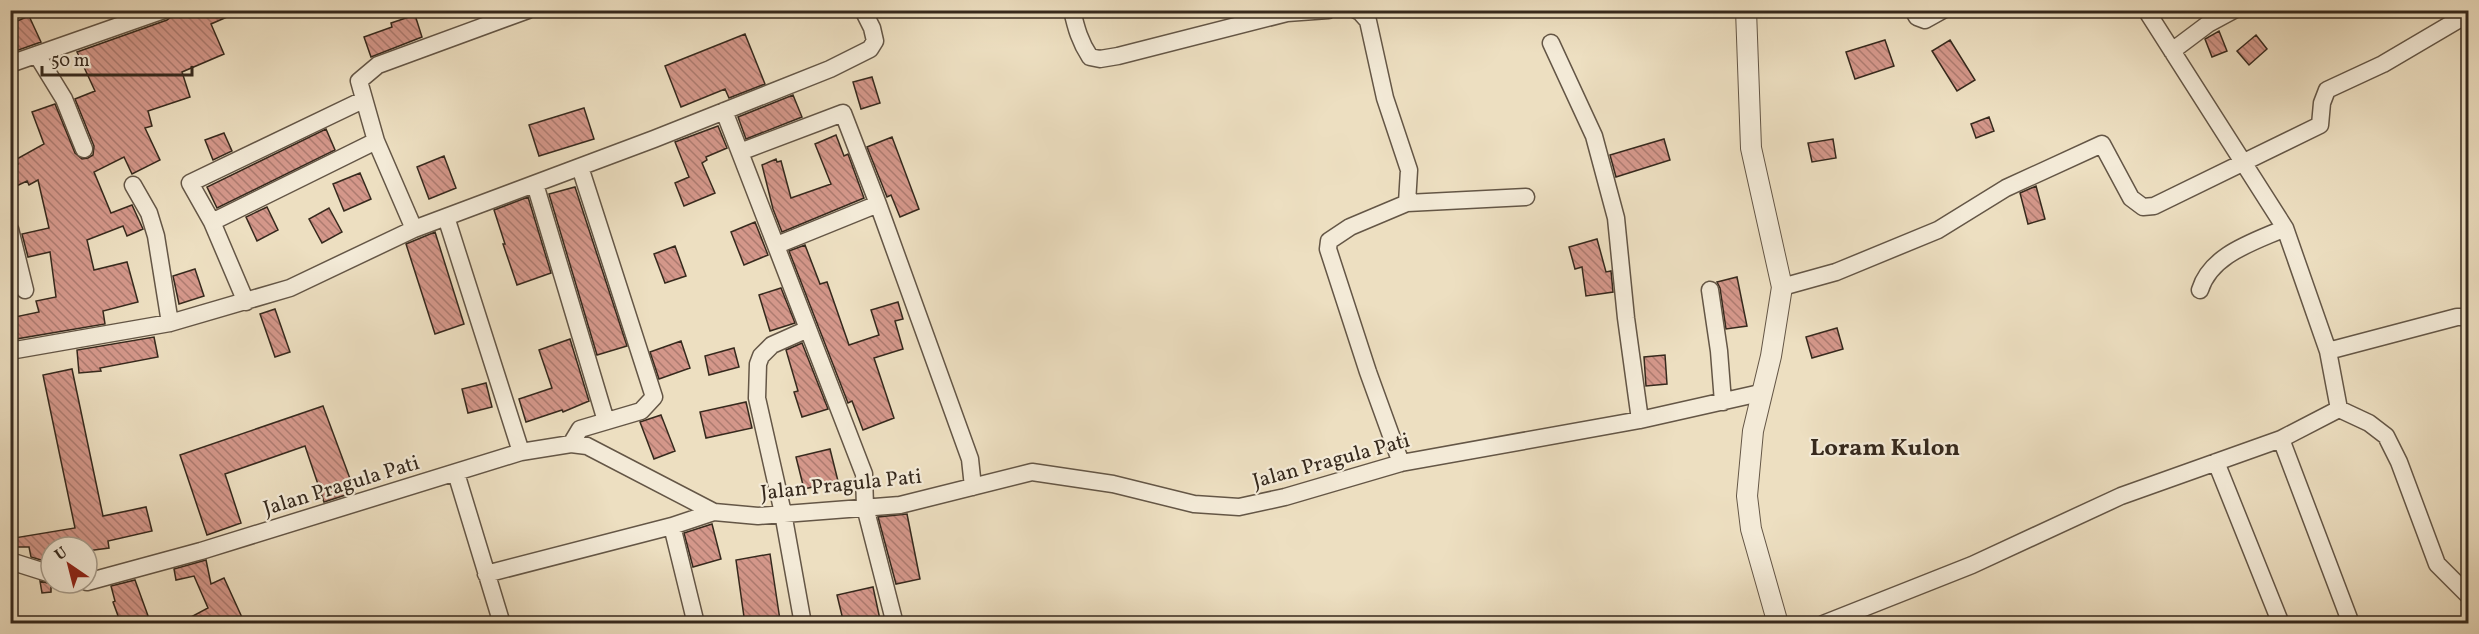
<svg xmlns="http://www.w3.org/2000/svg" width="2479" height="634" font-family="Vollkorn,serif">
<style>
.building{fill:url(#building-back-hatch);stroke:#36291d;stroke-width:1.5}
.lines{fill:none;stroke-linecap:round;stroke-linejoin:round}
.minor-casing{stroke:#645646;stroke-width:19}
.tertiary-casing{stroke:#645646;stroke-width:22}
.minor{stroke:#f3ead7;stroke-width:16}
.tertiary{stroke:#f3ead7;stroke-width:20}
.labels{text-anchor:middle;stroke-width:4.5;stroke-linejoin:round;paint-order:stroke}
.street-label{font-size:21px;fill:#36291d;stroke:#f3ead7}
.quarter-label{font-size:24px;font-weight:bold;fill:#36291d;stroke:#f3ead7}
</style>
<defs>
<pattern id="building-back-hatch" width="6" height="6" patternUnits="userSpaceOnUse" patternTransform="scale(1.5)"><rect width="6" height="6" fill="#d4978a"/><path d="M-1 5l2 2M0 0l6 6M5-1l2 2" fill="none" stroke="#ad7b70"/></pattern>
</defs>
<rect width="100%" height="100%" fill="#eddfc1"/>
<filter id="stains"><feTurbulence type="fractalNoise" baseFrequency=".00333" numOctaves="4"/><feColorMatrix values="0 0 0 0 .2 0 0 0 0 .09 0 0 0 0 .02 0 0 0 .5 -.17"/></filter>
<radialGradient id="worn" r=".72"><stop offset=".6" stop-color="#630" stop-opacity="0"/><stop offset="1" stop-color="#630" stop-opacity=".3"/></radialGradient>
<path class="building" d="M174 10H243L211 24 224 54 182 72 190 97 148 111 152 126 145 128 160 160 132 174 124 157 94 172 111 213 132 205 143 229 127 236 123 226 87 240 94 270 127 262 138 302 103 311 105 324 10 340V318L39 312 36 301 56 297 50 252 28 257 22 234 49 228 38 180 29 185 27 181 10 189V168L18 164 15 160 44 144 32 112 55 104 75 153 82 159 88 158 93 155 94 146 75 99 95 91 77 52 167 20 172 16Z
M415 15 422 37 371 57 364 37 392 27 391 23Z
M29 16 41 42 10 53V24Z
M2219 31 2227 51 2212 57 2205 39Z
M745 34 765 84 729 98 725 89 681 107 665 66Z
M2256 35 2267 49 2249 65 2237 51Z
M1885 40 1894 66 1855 79 1846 52Z
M1950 40 1975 80 1957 91 1932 51Z
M872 77 880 103 861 109 853 82Z
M793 95 802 117 746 139 738 117Z
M584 108 594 139 539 156 529 125Z
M1989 117 1994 131 1976 138 1971 124Z
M718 126 727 148 706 157 707 160 702 163 715 193 684 206 675 183 689 177 675 142Z
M326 129 335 150 217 208 207 187Z
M224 133 232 151 213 160 205 140Z
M836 135 844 156 848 154 864 198 782 232 773 209 762 165 776 159 777 162 781 161 791 198 831 184 815 144Z
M892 137 919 209 900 217 891 195 887 197 867 147Z
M1664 139 1670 160 1616 177 1610 155Z
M1833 139 1836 158 1812 162 1808 143Z
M444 156 456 188 429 199 417 167Z
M360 173 371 199 344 211 333 184Z
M2036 186 2045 219 2028 224 2020 193Z
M575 187 627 346 597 355 549 194Z
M528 197 551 273 517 285 503 244H505L494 210Z
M267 207 278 230 257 241 246 217Z
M329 208 342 232 322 243 309 219Z
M755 222 768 255 744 265 731 232Z
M435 232 464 324 435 334 406 244Z
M1597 239 1606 272 1611 271 1613 292 1586 296 1582 267 1575 269 1569 247Z
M805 245 820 284 827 282 849 345 879 335 871 310 898 302 903 319 895 321 903 349 874 358 894 418 863 430 852 401 848 403 789 251Z
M675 246 686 276 665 283 654 254Z
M195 269 204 296 179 304 173 276Z
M1737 277 1747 326 1726 329 1720 288 1717 282Z
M781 288 795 323 770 331 759 295Z
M275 309 290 352 275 357 260 314Z
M1837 328 1843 349 1812 358 1806 337Z
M154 337 158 357 100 368 101 371 79 373 77 350Z
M570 339 589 401 563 412 562 410 526 422 519 399 552 388 539 350Z
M681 341 690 368 659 379 650 352Z
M802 343 828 409 802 417 794 392 798 391 786 350Z
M734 348 739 367 709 375 705 356Z
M1665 355 1667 384 1646 386 1644 357Z
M72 369 103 516 146 507 152 531 108 541 109 548 87 551V547H51V563L31 557 29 547H15L14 538 75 528 43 375Z
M486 383 492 407 468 413 462 389Z
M746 402 752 428 706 438 700 412Z
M323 406 355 492 324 502 305 446 225 474 241 523 207 535 180 455Z
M661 415 675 451 654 459 640 422Z
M830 449 838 481 804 489 796 457Z
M907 514 920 579 896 584 878 517Z
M712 524 721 559 693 567 684 533Z
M770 554 780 620 745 624 736 560Z
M206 560 211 584 224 578 245 624H178L208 608 194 576 176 580 174 569Z
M135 580 151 624H121L113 602 115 601 111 586Z
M40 581 51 584V592L42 593Z
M873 587 881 624H844L837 595Z"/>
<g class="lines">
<defs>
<path id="minor" d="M1072 10C1076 28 1080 42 1090 57L1100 59 1118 56 1287 13 1328 10
M1356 10 1360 12 1368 21 1385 98 1409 170 1407 203 1350 227 1329 241 1328 249 1368 372 1401 463
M1913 10 1917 17 1925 20 1943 10
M1551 43 1594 136 1616 218 1626 318 1640 420
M2172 51 2208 24 2234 10
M37 55 64 99 84 149
M10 64 164 10
M724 111 864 474 865 507 895 624
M740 152 843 113 878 204 970 459 973 487
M535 184 606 421
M133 185 149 213 156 236 170 323
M1407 203 1526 197
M446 217 521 452
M212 222 376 141
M10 229 25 290
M414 229 376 141 359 81 378 65 528 10
M777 245 878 204
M1782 287 1836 272 1938 230 2006 188 2102 144 2131 198 2143 207 2154 206 2320 125 2322 103 2327 90 2383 64 2468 14
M1710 290 1719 351 1723 402
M2200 290C2211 254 2254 242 2285 228
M246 302 212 222 190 183 363 100
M10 351 170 323 290 288 414 229 654 139 830 69 870 49 875 41 872 28 863 10
M2328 351 2457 317H2468
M2339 409 2369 423 2386 436 2399 462 2437 564 2468 595
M2281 439 2350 621
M571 444 580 429 641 411 654 397 580 167
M2216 462 2281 624
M456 473 502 624
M10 561 51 574
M486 574 672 526
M87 582 201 551 521 452 571 444 587 446 714 512 758 516 900 505 1032 472 1113 484 1194 504 1239 507 1285 497 1401 463 1640 420 1760 393
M696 624 672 526 714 512
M803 624 783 513 757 398 758 364 761 356 772 345 808 329
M1823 624 1972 565 2121 496 2281 439 2339 409 2328 351 2285 228 2146 10"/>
<path id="tertiary" d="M1746 10 1751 148 1782 287 1771 356 1753 431 1747 496 1751 529 1778 624"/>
</defs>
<use href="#minor" class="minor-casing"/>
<use href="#tertiary" class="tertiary-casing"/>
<use href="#minor" class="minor"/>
<use href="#tertiary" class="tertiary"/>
</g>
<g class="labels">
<g class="street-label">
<text transform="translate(1331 460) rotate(-15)" y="7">Jalan Pragula Pati</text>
<text transform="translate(841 484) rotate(-6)" y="7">Jalan Pragula Pati</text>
<text transform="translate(341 485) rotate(-17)" y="7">Jalan Pragula Pati</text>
</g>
<g class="quarter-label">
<text x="1885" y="455">Loram Kulon</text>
</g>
</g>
<rect width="2479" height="634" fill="none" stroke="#eddfc1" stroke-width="36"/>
<rect x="12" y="12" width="2455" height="610" fill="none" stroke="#36291d" stroke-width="3"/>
<rect x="18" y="18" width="2443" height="598" fill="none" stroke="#36291d" stroke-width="1.5"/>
<g transform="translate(69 565) rotate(325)"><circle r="28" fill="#f3ead7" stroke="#a79d8d" stroke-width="1.5"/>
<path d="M0-4.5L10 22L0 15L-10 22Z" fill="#8f2418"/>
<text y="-9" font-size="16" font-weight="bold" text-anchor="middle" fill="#36291d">U</text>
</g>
<path d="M42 66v9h150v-9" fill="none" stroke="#36291d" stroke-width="3"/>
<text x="51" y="66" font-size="18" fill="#36291d" stroke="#f3ead7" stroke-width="4.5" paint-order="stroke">50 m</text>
<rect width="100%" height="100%" filter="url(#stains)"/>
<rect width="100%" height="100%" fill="url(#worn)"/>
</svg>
